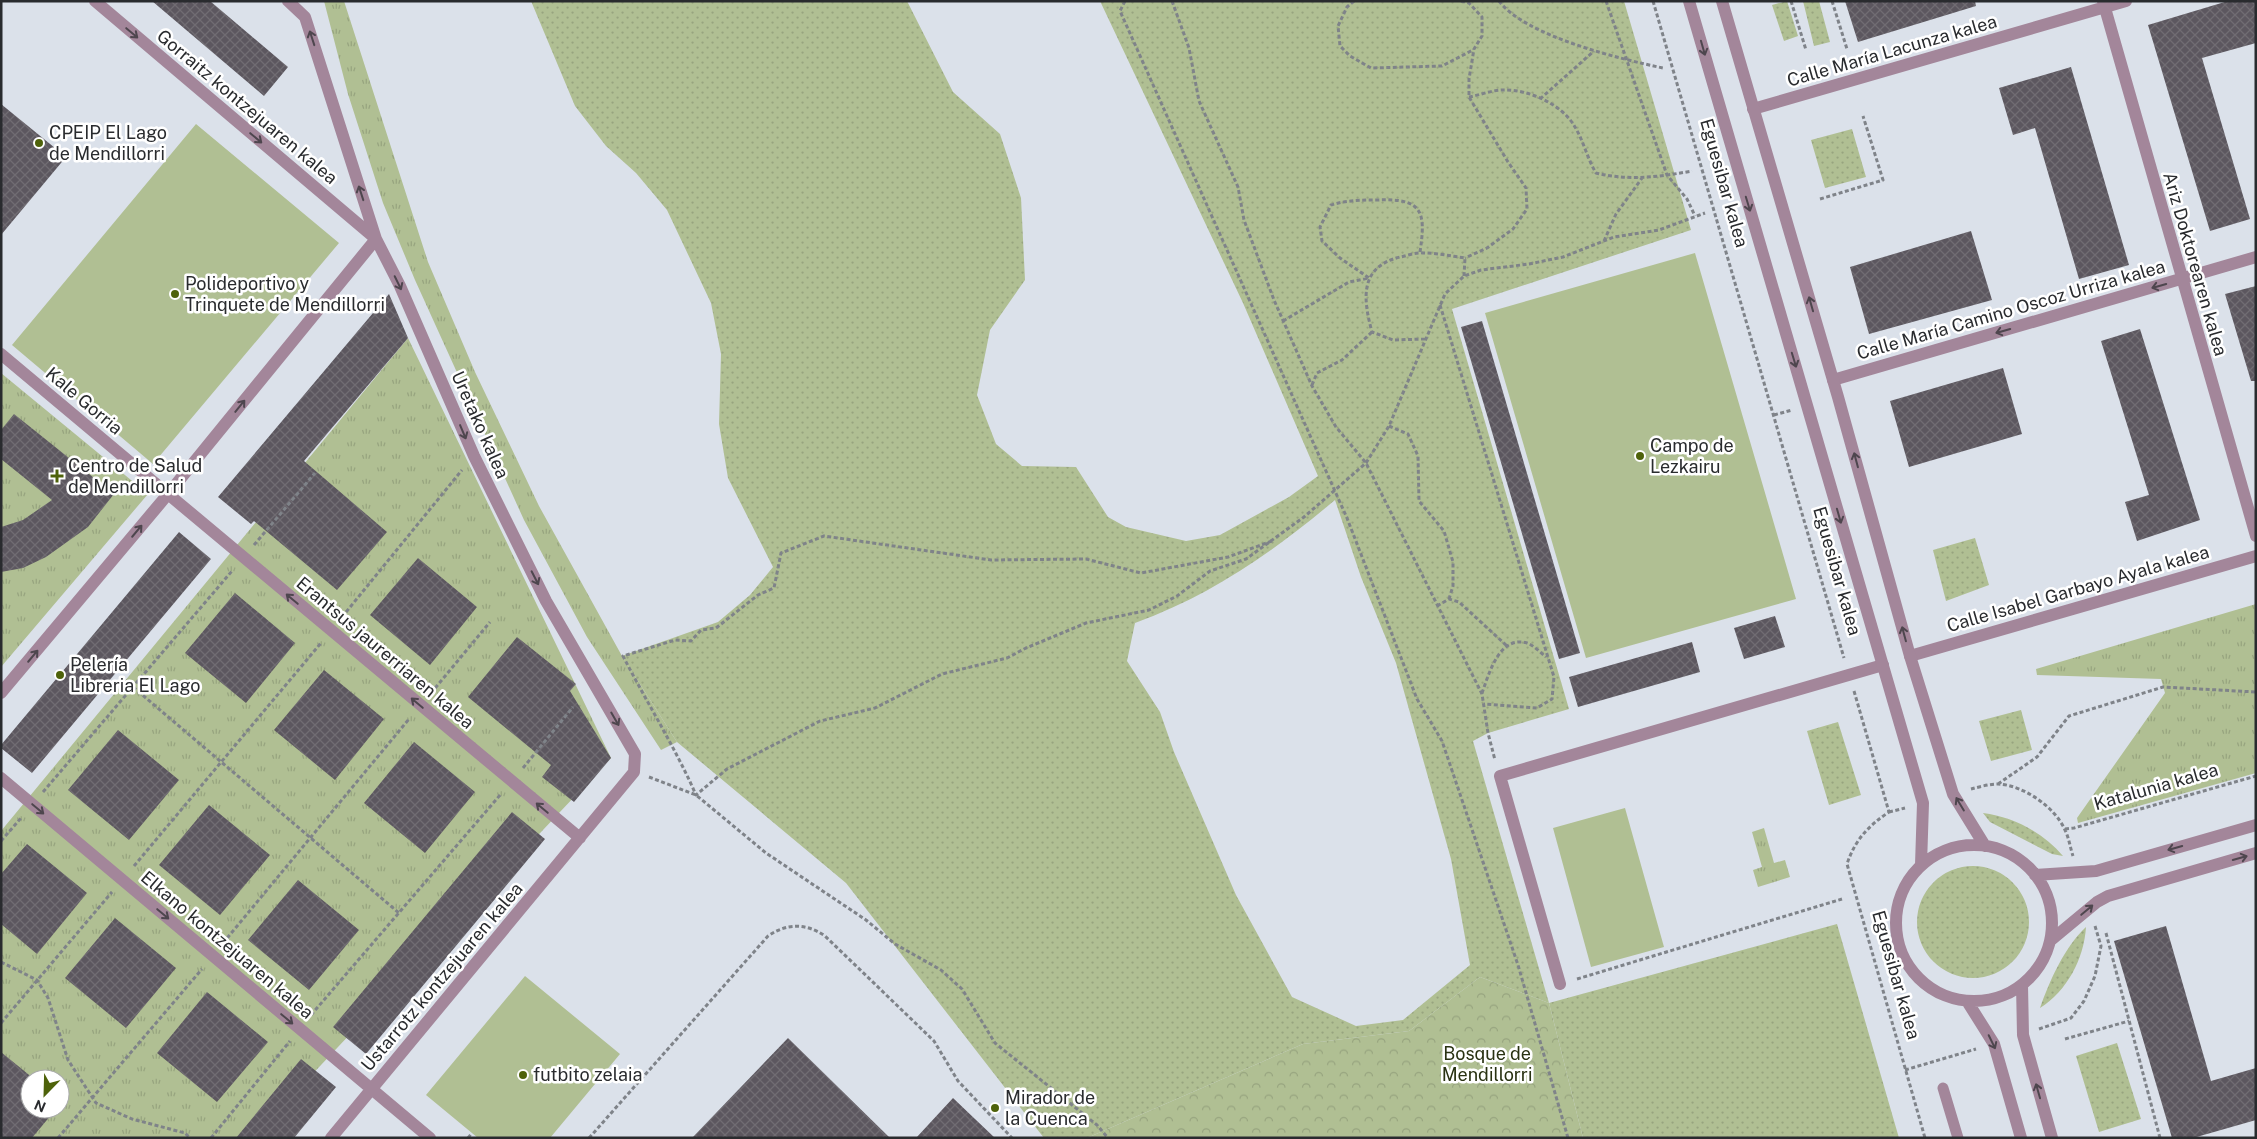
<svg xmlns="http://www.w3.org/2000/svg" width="2257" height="1139" font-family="'Public Sans',sans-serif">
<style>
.grass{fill:url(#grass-dots);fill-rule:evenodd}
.forest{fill:url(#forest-crowns)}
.park{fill:url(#park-tufts);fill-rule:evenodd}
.garden{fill:#b0bf93}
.building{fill:url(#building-cross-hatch)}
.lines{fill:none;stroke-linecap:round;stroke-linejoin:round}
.path{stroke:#7f8389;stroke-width:3;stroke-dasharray:4 2.5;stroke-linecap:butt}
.service{stroke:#a3869a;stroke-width:11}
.pedestrian{stroke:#a3869a;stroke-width:12}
.minor{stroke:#a3869a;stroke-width:12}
.tertiary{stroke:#a3869a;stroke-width:12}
.oneway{stroke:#4e464e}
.poi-dot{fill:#4e620a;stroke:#fff;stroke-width:2}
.labels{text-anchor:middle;stroke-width:5;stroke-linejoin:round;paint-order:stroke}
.street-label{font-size:18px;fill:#292b2e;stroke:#fff}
.poi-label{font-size:18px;fill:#292b2e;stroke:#fff;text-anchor:start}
.park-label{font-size:18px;fill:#293212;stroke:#fff}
</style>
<defs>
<pattern id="grass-dots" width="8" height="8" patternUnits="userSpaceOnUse" patternTransform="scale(1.25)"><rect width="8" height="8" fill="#b0bf93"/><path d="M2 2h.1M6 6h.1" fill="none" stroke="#97a47f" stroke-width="1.8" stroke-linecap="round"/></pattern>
<pattern id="forest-crowns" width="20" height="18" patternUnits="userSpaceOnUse" patternTransform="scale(1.25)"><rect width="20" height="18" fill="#b0bf93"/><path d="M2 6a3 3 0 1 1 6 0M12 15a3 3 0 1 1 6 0" fill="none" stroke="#97a47f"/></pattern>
<pattern id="park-tufts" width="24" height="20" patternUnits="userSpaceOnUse" patternTransform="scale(1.25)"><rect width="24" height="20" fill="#b0bf93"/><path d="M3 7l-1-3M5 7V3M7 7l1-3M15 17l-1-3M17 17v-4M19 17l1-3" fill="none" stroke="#97a47f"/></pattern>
<pattern id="building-cross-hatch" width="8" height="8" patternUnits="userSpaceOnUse" patternTransform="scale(1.25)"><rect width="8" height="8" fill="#5c575f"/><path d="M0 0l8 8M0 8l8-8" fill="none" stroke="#706c72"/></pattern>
</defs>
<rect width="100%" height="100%" fill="#dbe1ea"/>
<path class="grass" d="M531 1H907L953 92 1000 134 1021 198 1025 280 990 330 977 395 996 444 1022 466 1076 467 1108 517 1126 527 1186 541 1220 535 1289 497 1318 476 1243 303 1100 1H1624L1691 230 1452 309 1569 709 1488 733 1473 741 1549 1003 1837 924 1899 1138H1583L1549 1003 1480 977 1409 1031 1303 1044 1087 1138H1044L846 883 677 742 622 656 718 622 750 595 773 567 728 478 719 424 721 354 711 303 667 210 636 173 606 146 575 106ZM1335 500 1361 577 1396 663 1451 859 1470 965 1403 1020 1356 1026 1292 997 1236 895 1174 752 1160 712 1127 661 1135 623C1212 595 1273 552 1335 500Z
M1787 1 1798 36 1784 41 1772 5Z
M1803 1H1819L1830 42 1814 46Z
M1852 129 1866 177 1825 188 1811 140Z
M1975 538 1989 585 1946 601 1933 550Z
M2021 710 2032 750 1991 761 1979 721Z
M1838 722 1861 795 1829 805 1807 731Z
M1983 813C2013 817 2043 832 2063 856L2052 854 1990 822Z
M1917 922a56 56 0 1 1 112 0a56 56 0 1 1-112 0Z
M2086 927C2084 959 2067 991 2040 1008 2050 980 2064 948 2086 927Z
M2117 1043 2141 1119 2099 1132 2076 1056Z"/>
<path class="forest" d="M1480 977 1549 1003 1583 1138H1087L1303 1044 1409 1031Z"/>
<path class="park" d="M324 1H344L428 262 475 372 539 506 622 656 677 742 661 750 587 637 524 520 415 280 383 203 348 94Z
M408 338 611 758 252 1138H1V831ZM30 1079H60V1109H30Z
M1 373 148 494 1 667Z
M2256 604V773L2078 823 2077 818 2165 693 2161 679 2037 675 2036 669Z
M1764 828 1774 863 1785 860 1790 877 1758 887 1753 870 1762 867 1752 832Z"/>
<path class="garden" d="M196 124 339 243 153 464 12 345Z
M1695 253 1796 599 1586 658 1485 313Z
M1625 808 1664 947 1591 967 1553 828Z
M525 976 620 1054 550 1138H478L426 1095Z"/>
<path class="building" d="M152 1H210L288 67 264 96Z
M1845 1H1975L1976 6 1858 42Z
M2228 1H2256V43L2202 58 2250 219 2210 231 2148 25Z
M2071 67 2129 265 2079 279 2035 128 2013 135 1999 88Z
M1 104 66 157 1 235Z
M1971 231 1992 300 1869 334 1850 267Z
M2256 286V381H2251L2225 294Z
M389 294 408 338 304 461 387 532 337 590 254 521 251 524 218 497Z
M1482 321 1580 653 1559 659 1461 327Z
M2140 329 2200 520 2137 541 2125 502 2149 495 2101 341Z
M2003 368 2022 434 1909 467 1890 401Z
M14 414 114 494 88 527 46 557 23 568 1 572V527L23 520 52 500 1 459V430Z
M179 532 211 559 32 773 1 748V745Z
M418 558 477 607 430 665 370 615Z
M235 593 295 643 246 703 185 653Z
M1775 616 1785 647 1744 659 1734 628Z
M517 637 576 684 570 691 611 758 574 802 542 777 551 765 468 697Z
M1692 642 1700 672 1578 707 1569 677Z
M324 670 384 719 335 780 274 730Z
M118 730 179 780 129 840 68 790Z
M414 742 475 792 425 853 364 803Z
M209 805 270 855 220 915 159 865Z
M512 812 545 839 366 1054 333 1027Z
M27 844 87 893 37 954 1 924V874Z
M298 880 359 930 309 990 248 940Z
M115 918 176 968 126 1028 65 978Z
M2166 926 2211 1081 2256 1068V1120L2193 1138H2172L2114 941Z
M207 992 268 1042 217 1102 157 1053Z
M788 1038 890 1138H692Z
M1 1052 34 1079H30V1109H56L32 1138H1Z
M301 1059 336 1087 294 1138H236Z
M953 1098 975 1119 995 1138H916Z"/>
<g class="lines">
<path class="path" d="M1125 1 1120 11 1347 518 1417 699 1442 741 1518 965 1568 1138
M1172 1 1189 48 1199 101 1238 187 1244 220 1274 300 1312 386 1336 427 1366 463 1482 694 1488 733 1495 760
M1354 1 1347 7 1338 26 1340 46 1350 56 1371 68 1442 66 1473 50
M1461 1 1469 3 1482 17V36L1474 49 1469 79V97L1508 162 1526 188 1527 209 1513 229 1487 248 1465 258
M1499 1C1525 36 1620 59 1663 68
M1606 1 1667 175 1687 199 1695 216
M1653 1 1844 658
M1791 1 1806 50
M1832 1 1847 49
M1469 97C1480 95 1492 90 1503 90 1529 89 1563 105 1575 127 1584 142 1587 158 1596 173 1628 181 1659 177 1692 171
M1540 99 1594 51
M1820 199 1883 180 1863 116
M1604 241 1616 214 1642 178
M1440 305 1554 677 1552 699 1537 708 1484 704
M1283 321 1349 282 1369 278 1340 258 1322 241 1320 227 1331 205C1347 200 1362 200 1378 200 1423 198 1426 212 1420 252
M1425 339 1393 340 1372 332C1363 299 1359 267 1400 257 1407 256 1415 252 1423 253 1437 253 1451 256 1465 258L1464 276
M1312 385 1317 373 1342 360 1372 332
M1774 415 1792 410
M1389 426 1408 434 1418 456 1419 501 1444 531 1453 562V586L1449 599
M1272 541 1228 557 1141 573 1086 559 991 560 824 536 781 553 774 588 758 595 716 628 701 630 691 641 675 640 623 656C647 703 675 747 696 795L727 769 820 721 875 708 942 674 1007 658 1026 648 1086 623 1149 610 1177 596 1210 571 1246 559 1304 517 1366 463 1389 426 1445 294 1464 276 1481 270 1529 264 1563 257 1614 237 1659 230 1705 213
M254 545 315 473
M1437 606 1449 599 1459 602 1507 646
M342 617 462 470
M133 687 399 913
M1854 691 1889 812C1868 826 1855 840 1847 864L1925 1138
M431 693 490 622
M1482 693C1489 674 1499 635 1527 643 1533 645 1540 652 1546 657
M523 768 573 707
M649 777 696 795 766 853 866 920 895 944 941 970 962 989 995 1043 1097 1125 1108 1138
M1998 784 2037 757 2069 716 2163 687 2256 692
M1971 789C1979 787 1989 784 1998 784 2023 785 2055 807 2065 830 2069 838 2070 847 2073 856
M43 792 232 571
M1889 812 1905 808
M2065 829 2074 828 2256 776
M1 841 21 818
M134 866 321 643
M2106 933 2160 1138
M223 943 409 719
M1 962 37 980 48 998 68 1060 96 1103 132 1119 185 1133 190 1138
M1577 979 1842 899
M311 1015 501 794
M1 1023 112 892
M2039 1029 2071 1018 2084 1001 2095 976 2101 946 2095 926
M2065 1039 2129 1021
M1905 1070 1976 1049
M58 1138 202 969
M211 1138 290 1041
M468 1138 472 1133
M589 1138 768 936C787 923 806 923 825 936L934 1041 958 1081 1012 1138"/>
<path class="service" d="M1943 1088 1958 1138"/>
<path class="pedestrian" d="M1 354 168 494
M1560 984 1500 776 1883 665"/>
<path class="minor" d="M95 1 376 239
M288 1 305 17 376 239 400 286 474 456 546 601 635 754 634 772 331 1138
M2103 1 2256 536
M1753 109 2126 1
M1833 380 2256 257
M168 494 580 838
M1910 656 2256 556
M1 693 168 494 376 239
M1 778 430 1138"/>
<path class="tertiary" d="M1689 1 1923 803 1921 865
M1722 1 1838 397 1910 656 1953 794 1985 846
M1896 923a78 78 0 1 1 156 0a78 78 0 1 1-156 0Z
M2035 875 2096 871 2256 825
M2050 941 2097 902 2108 896 2256 853
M2022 985 2023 1035 2052 1138
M1967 1001 1994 1044 2021 1138"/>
</g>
<defs><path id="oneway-shaft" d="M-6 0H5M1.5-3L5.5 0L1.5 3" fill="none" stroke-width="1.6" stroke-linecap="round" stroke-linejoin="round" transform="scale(1.25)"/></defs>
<g class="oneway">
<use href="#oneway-shaft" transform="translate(132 33) rotate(40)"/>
<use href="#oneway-shaft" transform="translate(312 38) rotate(-108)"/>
<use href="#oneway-shaft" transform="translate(1703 48) rotate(74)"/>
<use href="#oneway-shaft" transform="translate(256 138) rotate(40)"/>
<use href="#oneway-shaft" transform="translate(361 193) rotate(-108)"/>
<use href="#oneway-shaft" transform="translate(1748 204) rotate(73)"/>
<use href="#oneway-shaft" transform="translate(398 283) rotate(64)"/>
<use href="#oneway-shaft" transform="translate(2159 286) rotate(164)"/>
<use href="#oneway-shaft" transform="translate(1811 304) rotate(-106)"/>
<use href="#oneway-shaft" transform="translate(2003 331) rotate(164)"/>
<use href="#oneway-shaft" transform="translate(1794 360) rotate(73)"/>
<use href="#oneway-shaft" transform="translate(240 406) rotate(-51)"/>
<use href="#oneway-shaft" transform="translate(463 432) rotate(67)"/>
<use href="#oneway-shaft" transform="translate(1856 460) rotate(-105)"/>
<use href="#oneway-shaft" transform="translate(1839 516) rotate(74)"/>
<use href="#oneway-shaft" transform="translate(137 531) rotate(-50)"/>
<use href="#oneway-shaft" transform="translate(535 578) rotate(63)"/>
<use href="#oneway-shaft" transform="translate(292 599) rotate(-140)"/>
<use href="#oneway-shaft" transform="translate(1904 634) rotate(-105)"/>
<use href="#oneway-shaft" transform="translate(33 656) rotate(-50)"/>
<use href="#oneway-shaft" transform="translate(417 703) rotate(-140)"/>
<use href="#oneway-shaft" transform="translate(615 719) rotate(60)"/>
<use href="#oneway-shaft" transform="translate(1960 804) rotate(-121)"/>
<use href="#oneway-shaft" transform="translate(542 808) rotate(-140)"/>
<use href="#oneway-shaft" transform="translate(38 809) rotate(40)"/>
<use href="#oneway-shaft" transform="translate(2175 848) rotate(164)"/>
<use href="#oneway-shaft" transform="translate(2240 858) rotate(-16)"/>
<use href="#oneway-shaft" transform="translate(2087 910) rotate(-40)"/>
<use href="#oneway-shaft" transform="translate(163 914) rotate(40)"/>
<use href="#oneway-shaft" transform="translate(287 1019) rotate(40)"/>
<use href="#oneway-shaft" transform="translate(1992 1042) rotate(64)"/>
<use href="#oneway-shaft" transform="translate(2038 1091) rotate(-106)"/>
</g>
<g class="poi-dot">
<circle cx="39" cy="143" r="5"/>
<circle cx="175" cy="294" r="5"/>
<circle cx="1640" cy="456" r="5"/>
<path d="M54.5 468.5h5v5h5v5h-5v5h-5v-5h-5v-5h5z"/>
<circle cx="60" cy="675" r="5"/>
<circle cx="523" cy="1075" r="5"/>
<circle cx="995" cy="1108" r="5"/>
</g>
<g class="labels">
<g class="street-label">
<text transform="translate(1892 51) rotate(-16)" y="6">Calle María Lacunza kalea</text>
<text transform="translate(247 107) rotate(40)" y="6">Gorraitz kontzejuaren kalea</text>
<text transform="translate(1724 183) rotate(74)" y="6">Eguesibar kalea</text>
<text transform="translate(2195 264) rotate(74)" y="6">Ariz Doktorearen kalea</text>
<text transform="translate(2011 310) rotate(-16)" y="6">Calle María Camino Oscoz Urriza kalea</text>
<text transform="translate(84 401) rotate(40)" y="6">Kale Gorria</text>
<text transform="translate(480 425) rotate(66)" y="6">Uretako kalea</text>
<text transform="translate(1837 571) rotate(74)" y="6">Eguesibar kalea</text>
<text transform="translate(2078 589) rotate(-16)" y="6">Calle Isabel Garbayo Ayala kalea</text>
<text transform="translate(385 653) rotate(40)" y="6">Erantsus jaurerriaren kalea</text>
<text transform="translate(2156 787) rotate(-16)" y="6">Katalunia kalea</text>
<text transform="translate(227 945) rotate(40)" y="6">Elkano kontzejuaren kalea</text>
<text transform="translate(1896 975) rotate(74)" y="6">Eguesibar kalea</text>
<text transform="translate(442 977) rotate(-50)" y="6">Ustarrotz kontzejuaren kalea</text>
</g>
<g class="poi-label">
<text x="49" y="139">CPEIP El Lago<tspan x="49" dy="21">de Mendillorri</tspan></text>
<text x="185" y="290">Polideportivo y<tspan x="185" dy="21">Trinquete de Mendillorri</tspan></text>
<text x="1650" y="452">Campo de<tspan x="1650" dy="21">Lezkairu</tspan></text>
<text x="68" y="472">Centro de Salud<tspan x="68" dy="21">de Mendillorri</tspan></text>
<text x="70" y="671">Pelería<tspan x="70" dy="21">Libreria El Lago</tspan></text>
<text x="533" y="1081">futbito zelaia</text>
<text x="1005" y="1104">Mirador de<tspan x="1005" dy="21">la Cuenca</tspan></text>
</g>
<g class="park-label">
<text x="1487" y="1060">Bosque de<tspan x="1487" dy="21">Mendillorri</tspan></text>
</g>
</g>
<rect width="2257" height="1139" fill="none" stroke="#292b2e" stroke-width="5"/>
<g transform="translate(45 1094) rotate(203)"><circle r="24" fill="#ffffff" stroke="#a9aaab"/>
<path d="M0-4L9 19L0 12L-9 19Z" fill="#4e620a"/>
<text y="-8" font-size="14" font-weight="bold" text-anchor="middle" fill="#292b2e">N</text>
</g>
</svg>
